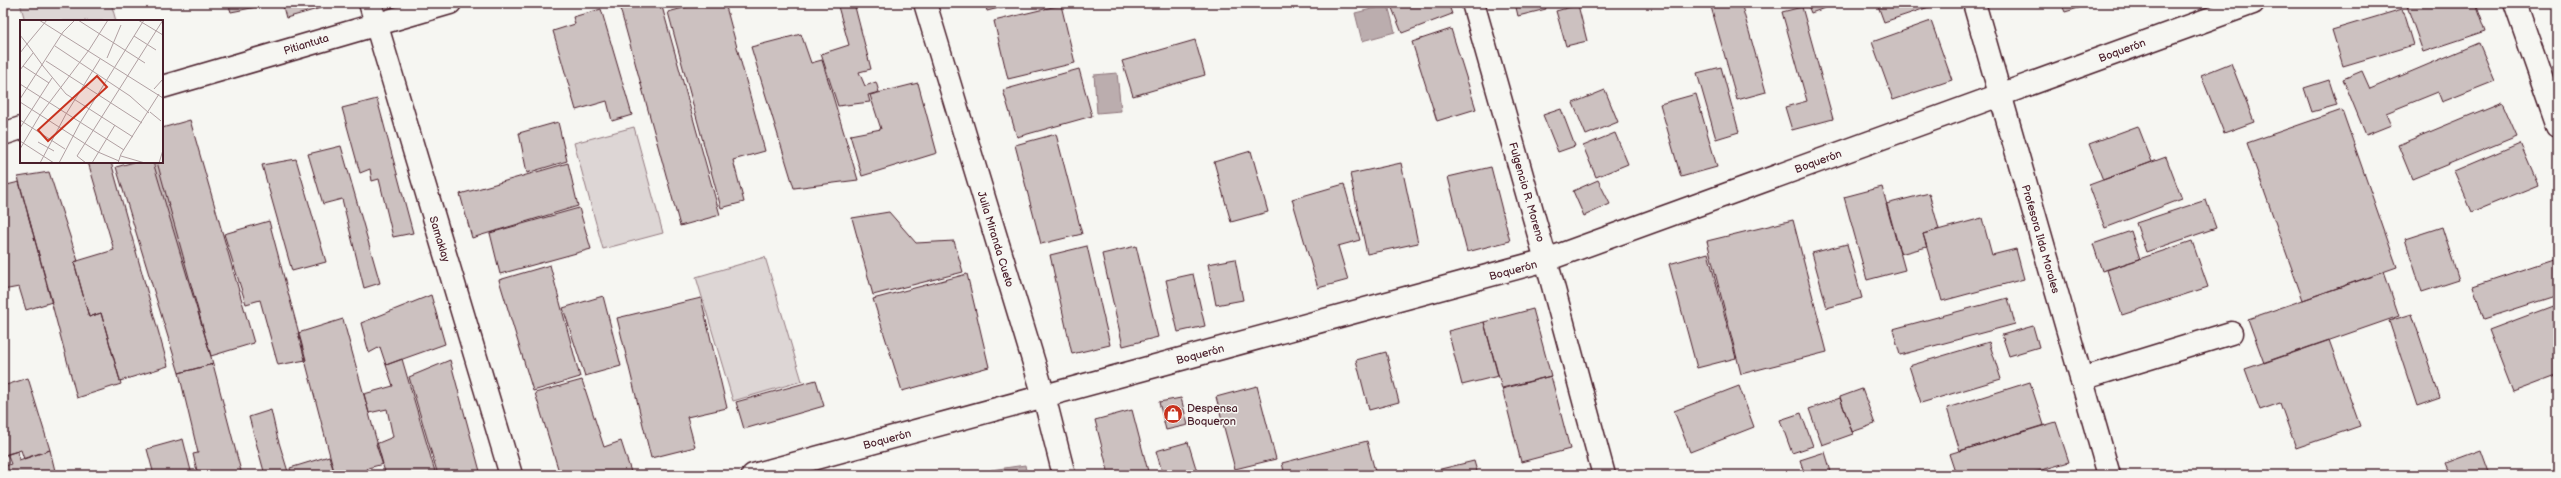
<svg xmlns="http://www.w3.org/2000/svg" width="2561" height="478" font-family="'Balsamiq Sans',sans-serif">
<style>
.green{fill:#ddd6d5;stroke:#947a80}
.water{fill:#bbadae;stroke:#8e747a}
.building{fill:#ccc1c0;stroke:#4a1f2b}
.lines{fill:none;stroke-linecap:round;stroke-linejoin:round}
.minor-casing{stroke:#4a1f2b;stroke-width:25}
.minor{stroke:#f6f6f2;stroke-width:22}
.labels{text-anchor:middle;stroke-width:3;stroke-linejoin:round;paint-order:stroke}
.street-label{font-size:11px;fill:#4a1f2b;stroke:#f6f6f2}
.poi-label{font-size:11px;fill:#4a1f2b;stroke:#f6f6f2;text-anchor:start}
.inset-road{fill:none;stroke:#b1a0a2;stroke-width:1}
.view{fill:#c8321e;fill-opacity:0.15;stroke:#c8321e;stroke-width:2}
.inset-edge{fill:none;stroke:#4a1f2b;stroke-width:2}
</style>
<rect width="100%" height="100%" fill="#f6f6f2"/>
<filter id="ink" filterUnits="userSpaceOnUse"><feTurbulence type="fractalNoise" baseFrequency=".025" numOctaves="2"/><feDisplacementMap in="SourceGraphic" scale="8" xChannelSelector="R" yChannelSelector="G"/><feConvolveMatrix kernelMatrix="1 2 1 2 8 2 1 2 1" color-interpolation-filters="sRGB"/></filter>
<g filter="url(#ink)">
<path class="green" d="M20 3H111L116 21H25Z
M634 127 663 233 603 249 574 143Z
M765 257 802 381 733 401 696 277Z"/>
<path class="water" d="M1388 5 1395 32 1362 41 1355 13Z
M1117 73 1121 111 1097 113 1094 75Z
M1025 465 1027 475H992L991 470Z"/>
<path class="building" d="M228 3H272V4L231 12Z
M282 3H319L321 8 286 18Z
M638 3H661L720 215 680 226 620 8Z
M702 3H725L765 151 733 160 744 202 721 208 668 12Z
M837 3H854L871 69 859 72 865 86 876 82 879 92 868 95 870 102 838 106 821 54 849 45Z
M985 3H1019L987 11Z
M1390 3H1448L1452 14 1402 33Z
M1515 3H1544L1546 9 1518 16Z
M1710 3H1741L1766 92 1737 100Z
M1807 3H1838L1811 13Z
M1877 3H1934L1935 5 1884 22Z
M2061 3H2092V4L2065 12Z
M2406 3H2476L2486 31 2423 52Z
M1061 5 1075 63 1008 79 994 21Z
M1578 5 1587 41 1566 46 1556 11Z
M1802 7 1833 119 1792 130 1785 107 1807 101 1782 12Z
M601 9 632 115 612 121 607 101 576 110 553 31 575 24 573 17Z
M2402 9 2413 45 2343 66 2332 30Z
M1931 21 1952 80 1893 100 1872 42Z
M1451 29 1476 109 1437 121 1412 42Z
M801 34 811 63 822 60 858 180 794 188 751 47Z
M1195 40 1205 75 1133 96 1122 61Z
M2479 43 2495 81 2442 102 2438 92 2386 113 2391 125 2366 135 2343 79 2362 71 2370 89Z
M2231 63 2254 122 2224 133 2201 75Z
M1721 67 1739 132 1716 139 1697 73Z
M1079 69 1092 116 1017 137 1003 90Z
M2329 80 2337 105 2312 112 2304 88Z
M918 83 937 153 862 176 850 135 881 129 870 95Z
M1605 90 1618 122 1586 135 1573 103Z
M1696 94 1717 167 1681 177 1660 104Z
M377 99 413 233 393 237 379 179 372 181 370 169 360 173 342 108Z
M2502 102 2517 136 2412 179 2398 145Z
M1561 109 1575 146 1558 152 1543 115Z
M2342 110 2397 267 2303 300 2247 143Z
M190 120 254 343 211 356 153 162H162V128Z
M558 122 567 161 527 173 519 133Z
M2138 126 2152 162 2103 180 2089 144Z
M1615 133 1628 164 1596 177 1583 146Z
M1056 134 1082 234 1041 244 1015 145Z
M2520 143 2538 185 2472 212 2454 171Z
M341 146 380 283 364 288 342 199 323 204 308 154Z
M1251 151 1268 212 1231 222 1214 162Z
M2166 157 2182 199 2105 228 2089 185Z
M296 159 326 262 292 271 262 165Z
M88 162H111L168 366 120 381 101 313 89 317 74 262 114 250Z
M134 162H157L213 364 179 373 116 167Z
M568 163 578 206 472 238 460 194Z
M1401 163 1418 243 1367 254 1350 174Z
M1491 167 1510 241 1467 252 1448 177Z
M49 172 78 261 74 262 89 317 101 313 121 384 77 398 18 177Z
M1598 180 1610 204 1584 216 1573 191Z
M19 182 52 302 26 310 19 287 3 290V186Z
M1344 184 1360 240 1338 246 1348 280 1318 288 1292 199Z
M1882 187 1905 270 1867 280 1844 197Z
M1929 193 1939 229 1923 234 1927 247 1900 254 1886 204Z
M2206 200 2216 228 2146 252 2136 223Z
M579 208 591 249 500 274 490 233Z
M889 212 916 243 954 241 963 272 873 295 852 218Z
M1982 218 1992 255 2016 249 2024 279 1942 301 1923 234Z
M1793 220 1827 352 1741 374 1707 241Z
M269 221 306 360 278 365 260 300 246 304 224 234Z
M2442 227 2459 280 2422 292 2405 239Z
M2131 231 2140 259 2102 271 2093 244Z
M2192 241 2208 287 2122 315 2107 270Z
M1847 244 1862 298 1827 308 1812 253Z
M1087 246 1110 345 1072 354 1050 255Z
M1136 246 1158 337 1123 346 1102 254Z
M1708 253 1736 358 1697 368 1669 264Z
M1235 259 1243 300 1216 305 1208 264Z
M2554 259 2558 272V295L2484 319 2473 286Z
M550 265 580 377 533 391 499 280Z
M2384 272 2399 316 2264 363 2248 319Z
M967 274 989 367 902 391 873 299Z
M1193 274 1205 326 1178 332 1166 280Z
M431 295 445 344 386 365 380 347 369 353 361 323Z
M603 296 621 366 585 376 563 308Z
M701 298 727 408 687 417 695 447 651 458 617 318Z
M2008 298 2015 324 1900 355 1893 329Z
M2558 304V375L2513 392 2489 330Z
M1533 309 1551 376 1502 389 1484 322Z
M2412 314 2440 398 2417 406 2389 321Z
M343 319 383 464 368 468 363 475H335L298 333Z
M1484 322 1498 376 1462 385 1448 331Z
M2033 326 2039 347 2009 356 2002 335Z
M2329 340 2360 426 2296 448 2280 403 2260 410 2245 369Z
M1989 342 2001 379 1921 403 1909 366Z
M1386 352 1399 402 1369 410 1356 360Z
M402 359 436 475H386L376 444 393 437 387 409 369 413 364 394 393 386 386 365Z
M450 360 481 475H438L409 377Z
M213 364 242 475H198L193 454 198 453 179 373Z
M1551 376 1570 449 1521 462 1502 388Z
M28 378 50 450 24 459 21 450 3 456V386Z
M582 380 604 447 621 441 632 475H560L535 393Z
M816 380 824 406 744 429 736 402Z
M2030 382 2044 425 1960 451 1947 408Z
M1257 386 1276 459 1235 469 1216 397Z
M1739 386 1754 427 1690 452 1674 411Z
M1862 389 1875 424 1852 432 1840 397Z
M1181 398 1188 425 1166 430 1159 402Z
M1840 398 1853 434 1822 445 1809 409Z
M271 410 277 436 289 475H265L249 417Z
M1132 410 1149 475H1109L1095 420Z
M1801 413 1813 446 1792 453 1780 420Z
M2056 422 2069 462 2025 475H1956L1949 454Z
M183 439 192 475H154L147 449Z
M1367 441 1376 475H1285L1282 463Z
M1188 442 1198 475H1163L1156 451Z
M50 450 56 475H6L3 467 11 464 7 454 18 451 19 460Z
M2481 450 2490 475H2451L2446 463Z
M1825 452 1832 475H1805L1800 460Z
M329 456 335 475H292L290 468Z
M1474 461 1478 475H1416Z"/>
<g class="lines">
<defs>
<path id="minor" d="M370 3 511 475
M925 3 1044 396 1064 475
M1473 3 1546 260 1604 475
M1974 3 2109 475
M2515 3 2558 126
M162 87 450 3
M3 134 21 128
M2081 379 2231 333
M753 475 1546 260 2253 3"/>
</defs>
<use href="#minor" class="minor-casing"/>
<use href="#minor" class="minor"/>
</g>
</g>
<defs>
<symbol id="shop-disc" viewBox="-11 -11 22 22"><circle r="9.5" fill="#c8321e" stroke="#f6f6f2"/><path d="M-5-2.5h2.3a2.7 3.5 0 0 1 5.4 0H5L5.5 6h-11ZM-1.5-2.5h3a1.5 2.3 0 0 0-3 0Z" fill="#fff"/></symbol>
</defs>
<g fill-rule="evenodd">
<use href="#shop-disc" x="1162" y="403" width="22" height="22"/>
</g>
<g class="labels">
<g class="street-label">
<text transform="translate(306 44) rotate(-17)" y="4">Pitiantuta</text>
<text transform="translate(2122 50) rotate(-20)" y="4">Boquerón</text>
<text transform="translate(1818 161) rotate(-20)" y="4">Boquerón</text>
<text transform="translate(1527 192) rotate(74)" y="4">Fulgencio R. Moreno</text>
<text transform="translate(440 239) rotate(73)" y="4">Samaklay</text>
<text transform="translate(996 239) rotate(73)" y="4">Julia Miranda Cueto</text>
<text transform="translate(2041 239) rotate(74)" y="4">Profesora Ilda Morales</text>
<text transform="translate(1513 270) rotate(-15)" y="4">Boquerón</text>
<text transform="translate(1200 354) rotate(-15)" y="4">Boquerón</text>
<text transform="translate(887 439) rotate(-15)" y="4">Boquerón</text>
</g>
<g class="poi-label">
<text x="1187" y="412">Despensa<tspan x="1187" dy="13">Boqueron</tspan></text>
</g>
</g>
<g transform="translate(20 20)">
<rect width="143" height="143" fill="#f6f6f2"/>
<path class="inset-road" d="M19 0 143 78M58 0 125 43M118 0 143 15M43 12 55 0M0 15 7 24 0 33M114 16 136 30M35 26 110 76 129 93M87 38 101 5M26 41 122 103M3 46 29 63M23 46 46 74 113 117M23 46 7 24 27 0M0 50 13 33M0 64 104 130M134 69 143 59M0 79 43 12M0 82 78 132 99 141M130 92 141 101M0 100 45 129M0 108 32 58M0 121 34 143M18 122 34 131M0 129 20 95 69 30 88 0M101 136 125 143M20 143 46 94 80 39M39 143 60 103 124 0M66 143 57 136 143 0M72 143 95 105M98 143 101 134 139 74M139 143 143 130"/>
<path class="view" d="M77 56 87 67 28 121 18 110Z"/>
<rect width="143" height="143" class="inset-edge"/>
</g>
<rect width="2561" height="478" fill="none" stroke="#f6f6f2" stroke-width="16"/>
<rect x="8" y="8" width="2545" height="462" fill="none" stroke="#4a1f2b" stroke-width="1.5" filter="url(#ink)"/>
</svg>
